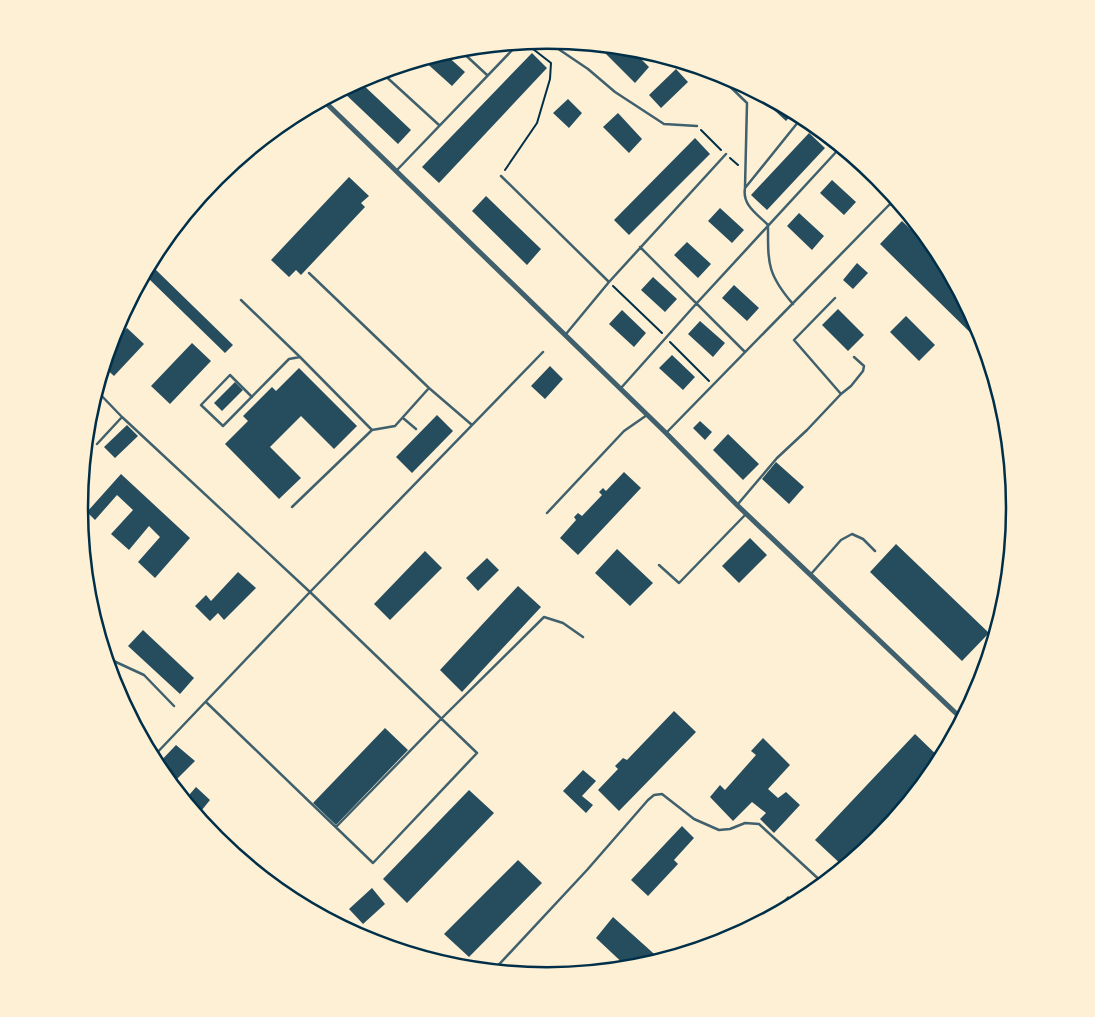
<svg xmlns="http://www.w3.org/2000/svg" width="1095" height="1017" font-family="'DejaVu Sans',sans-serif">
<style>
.building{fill:#264d5e}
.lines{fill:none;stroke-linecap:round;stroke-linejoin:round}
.path{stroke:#003049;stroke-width:2}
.service{stroke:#3f606c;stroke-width:2.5}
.minor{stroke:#3f606c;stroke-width:5}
.rim{fill:none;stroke:#003049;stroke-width:2.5}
</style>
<rect width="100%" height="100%" fill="#fdf0d5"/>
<path class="building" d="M597 45 630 48 649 67 635 83Z
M444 53 465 72 452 86 422 59Z
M532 53 547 68 439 183 422 167Z
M676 69 688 82 661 108 649 95Z
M359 81 411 130 398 144 341 90Z
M749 87 794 112 786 121Z
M568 99 582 113 569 128 553 113Z
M618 113 642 139 629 153 603 127Z
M809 133 825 148 767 210 751 195Z
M695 138 710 154 629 235 614 220Z
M349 177 369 196 361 203 365 207 301 275 296 270 289 277 271 260Z
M832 180 856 202 844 215 820 193Z
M486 196 541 249 527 265 472 211Z
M720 208 744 230 732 243 708 221Z
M799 213 824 236 812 250 787 226Z
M902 221 945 263 980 329 986 348 880 244Z
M687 242 711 264 698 278 674 255Z
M857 263 868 273 853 289 843 280Z
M155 269 233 345 225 353 147 277Z
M653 277 677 299 665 312 641 290Z
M734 285 759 308 747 321 722 298Z
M838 309 864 335 848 351 822 325Z
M622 310 646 333 634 347 609 324Z
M906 316 935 345 919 361 890 332Z
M700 321 725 343 713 357 688 334Z
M127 328 144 344 114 376 103 366 110 346Z
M192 343 211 361 170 404 151 386Z
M672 355 695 377 683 390 659 368Z
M550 366 563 379 545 399 531 386Z
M299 368 357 426 334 449 301 416 270 447 301 478 279 499 225 444 248 421 243 416 272 387 276 391Z
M235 382 243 390 222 411 214 403Z
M437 415 453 431 412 473 396 457Z
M700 421 712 432 705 440 693 428Z
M127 425 138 436 115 458 104 447Z
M728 434 759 464 743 480 713 450Z
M776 462 804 487 789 504 762 479Z
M624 472 641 488 578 555 560 538 576 520 574 517 578 513 582 516 602 495 599 492 603 488 606 491Z
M121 474 190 538 155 578 138 562 160 537 149 526 129 550 111 534 133 510 117 495 95 520 87 512Z
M750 538 767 555 739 583 722 566Z
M896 544 989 633 962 661 870 572Z
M617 549 653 583 630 606 595 573Z
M425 551 442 568 390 620 374 604Z
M487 558 499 570 478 591 466 578Z
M238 572 256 588 224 620 218 613 210 621 195 606 206 595 211 601Z
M518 586 541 607 462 692 440 670Z
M143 630 194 678 180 694 128 646Z
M674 711 696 732 619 811 598 790 618 769 615 766 623 758 627 760Z
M385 728 408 750 336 825 313 803Z
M915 734 942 760 937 769 879 840 845 868 815 840Z
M763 738 790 765 768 789 778 798 786 792 800 805 774 833 760 819 766 813 752 802 733 821 710 797 720 785 725 790 756 755 751 751Z
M176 745 195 761 171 785 156 766Z
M583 770 596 781 582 796 593 805 586 813 563 791Z
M196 787 210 800 197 816 184 801Z
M469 790 494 813 407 903 383 879Z
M682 826 694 838 674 860 678 864 648 896 631 880Z
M518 860 542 883 469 957 444 934Z
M372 888 385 904 363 924 349 909Z
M788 896 796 904 764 921Z
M333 916 348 930 329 920Z
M613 917 662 961 639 968 629 969 596 938Z"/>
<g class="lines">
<path class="path" d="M701 130 721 150
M730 158 738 165
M505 170 537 123 550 79 551 63 533 49 524 47
M613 286 662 333
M670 342 709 381"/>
<path class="service" d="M545 40 588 69 615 92 664 124 697 126
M459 49 487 75
M381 72 439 125
M715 72 747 103 745 187
M397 170 519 43
M501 176 609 282
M640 247 745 352
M309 273 429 388 472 425
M835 298 794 340 841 394
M241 300 300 357
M793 304C767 274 768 263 768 225 757 214 742 205 745 188L803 116
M125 311 130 306 128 304
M566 334 609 282 726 154
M621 388 696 304 837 151 839 144
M96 390 122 417 97 444
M252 397 230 375 201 405 223 426 289 359 300 357 372 430
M122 417 310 592 477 753 373 863 206 702
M403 418 416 429
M667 432 889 205 899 201
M738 504 777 458 807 430 841 394 851 386 863 371 864 366 854 357
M292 507 372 430 395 426 429 388
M547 513 624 431 647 415
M659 565 679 583 746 514
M811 574 841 540 852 534 863 539 875 551
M987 642 993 647
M105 657 144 675 174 706
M152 758 310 592 543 352
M336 827 442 718 544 617 563 623 583 637
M821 882 836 865
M492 972 587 870 648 800 654 795 662 794 694 819 719 830 730 829 745 823 759 824 824 884"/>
<path class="minor" d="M323 100 666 433 737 505 963 720"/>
</g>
<path d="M0 0H1095V1017H0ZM88 508a459 459 0 1 1 918 0a459 459 0 1 1-918 0Z" fill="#fdf0d5" fill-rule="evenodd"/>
<path class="rim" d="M88 508a459 459 0 1 1 918 0a459 459 0 1 1-918 0Z"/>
</svg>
